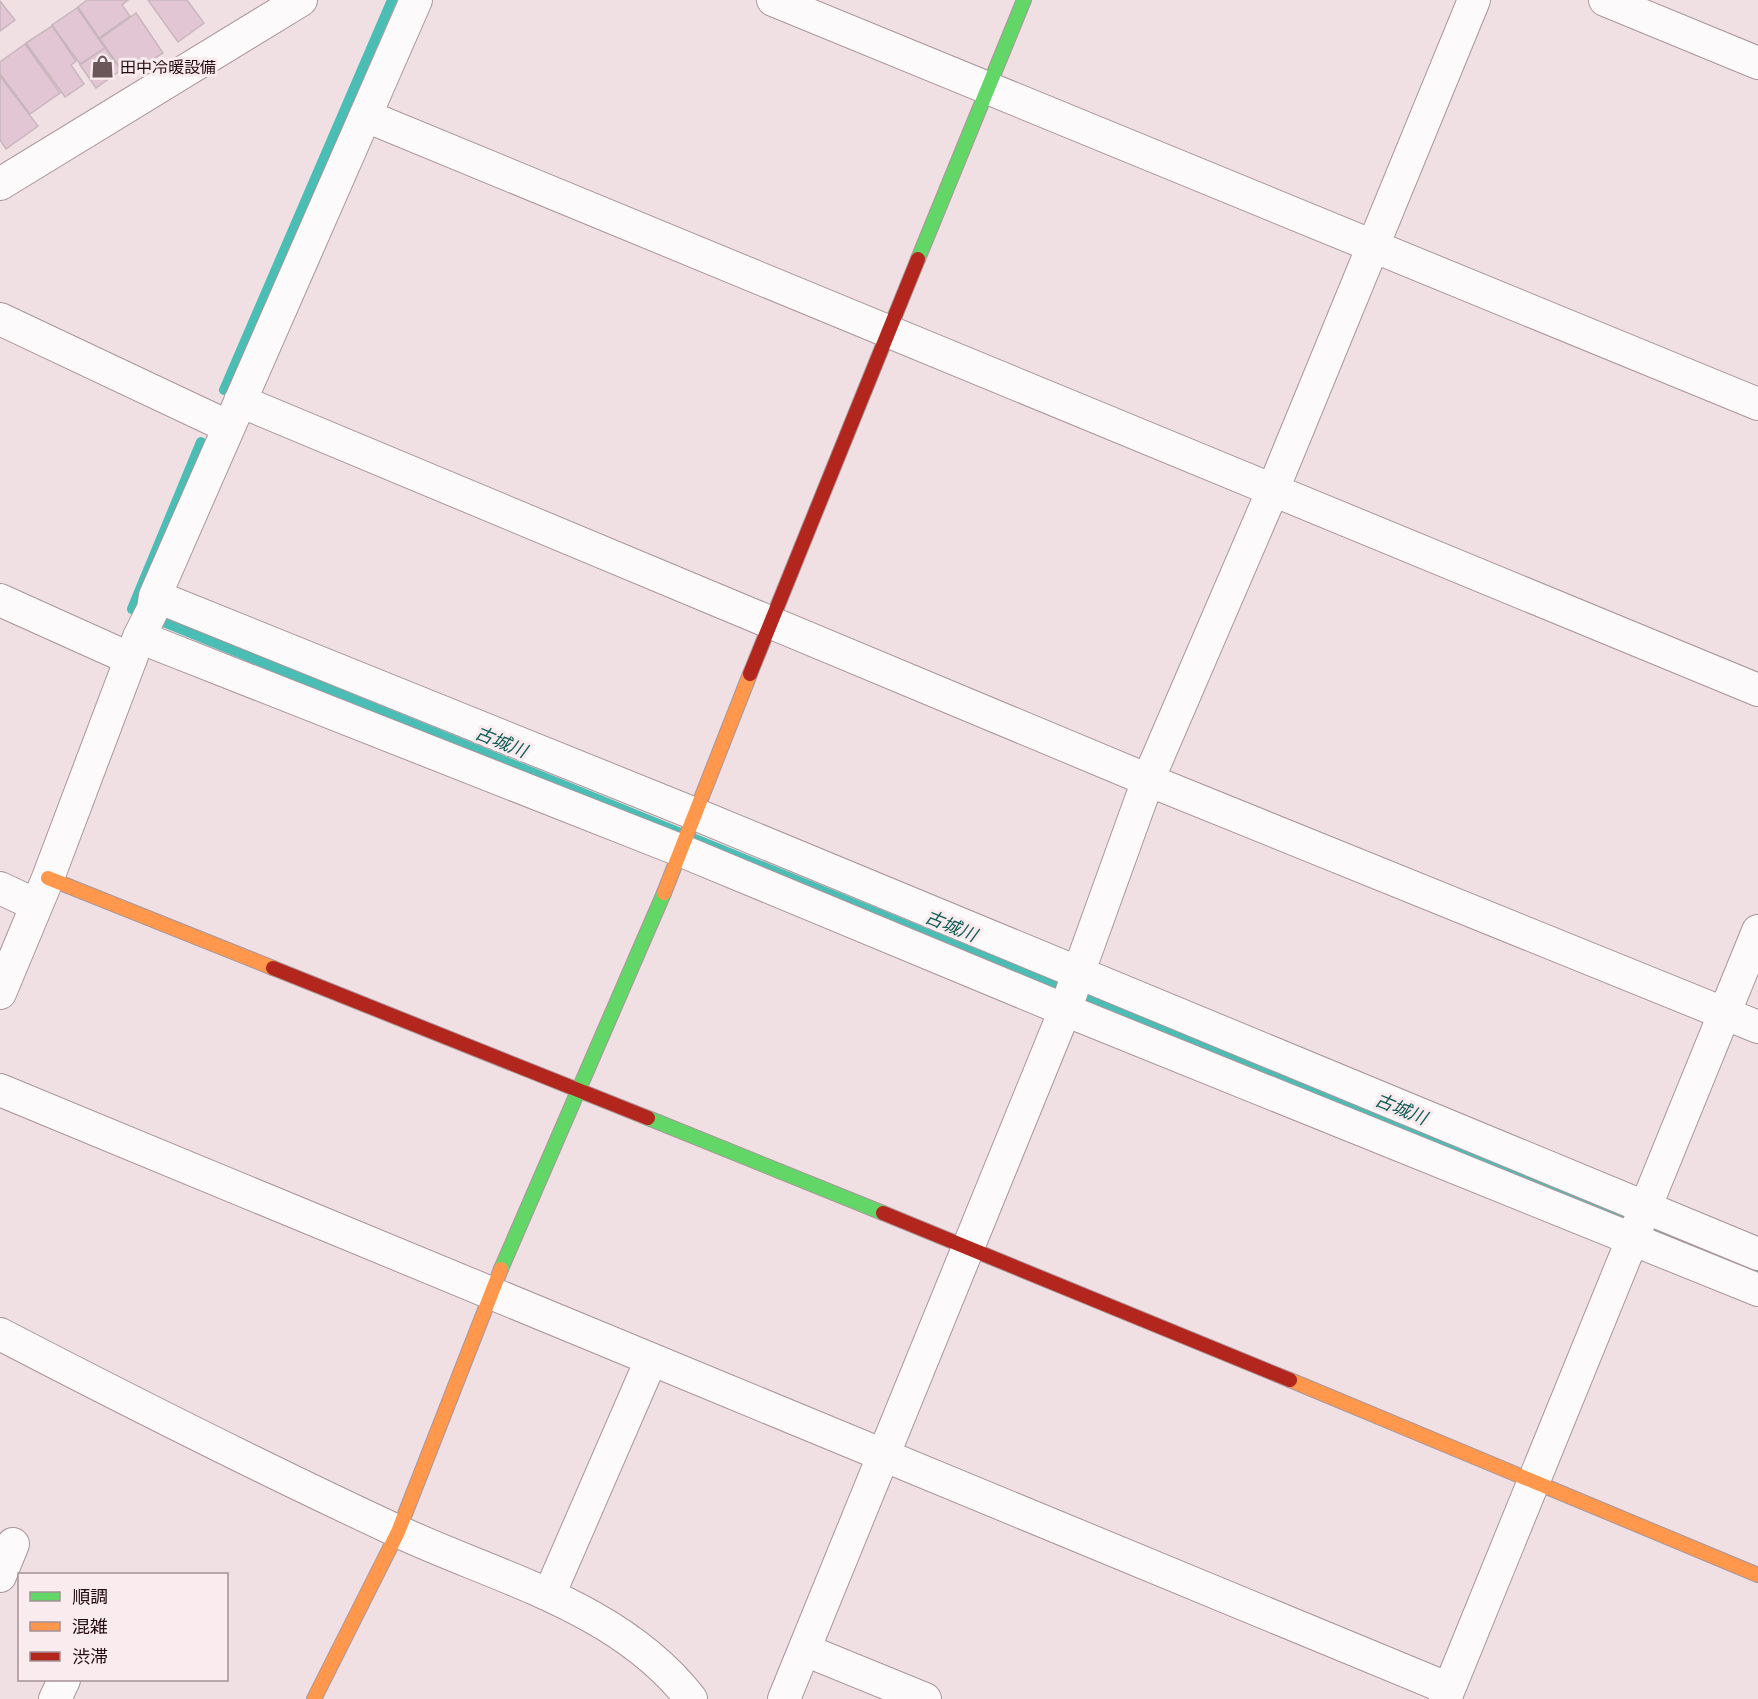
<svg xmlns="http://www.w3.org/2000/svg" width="1758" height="1699" font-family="'Nunito Sans','Noto Sans JP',sans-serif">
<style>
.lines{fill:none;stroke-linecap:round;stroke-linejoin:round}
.stream{stroke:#4abdb5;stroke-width:10}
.building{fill:#e2c6d3;stroke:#c8b6bd;stroke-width:1.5}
.street-casing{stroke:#a9969a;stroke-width:34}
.fast-casing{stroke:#a9969a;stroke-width:16}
.slow-casing{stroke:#a9969a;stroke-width:16}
.jam-casing{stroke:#a9969a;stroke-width:16}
.street{stroke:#fdfafb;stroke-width:32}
.fast{stroke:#63d668;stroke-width:14}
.slow{stroke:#ff974d;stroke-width:14}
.jam{stroke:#b3261e;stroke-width:14}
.labels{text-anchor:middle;stroke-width:6;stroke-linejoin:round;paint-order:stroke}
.poi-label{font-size:16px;fill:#230b11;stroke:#faebee;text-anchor:start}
.water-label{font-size:18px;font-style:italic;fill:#115e56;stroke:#faebee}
</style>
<rect width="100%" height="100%" fill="#f1e0e3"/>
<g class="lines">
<path class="stream" d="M224 390 392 0
M201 442 132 609 1758 1273"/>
</g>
<path class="building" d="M87 0H128L122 5 130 16 99 38 78 7Z
M148 0H187L204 23 178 42Z
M0 1 15 20 0 31Z
M77 8 105 48 80 64 52 25Z
M136 13 163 53 126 76 100 39Z
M52 26 76 61 71 65 84 84 65 97 26 43Z
M25 44 60 93 30 114 0 74V62Z
M105 48 121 70 96 88 80 65Z
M0 76 38 126 6 149 0 140Z"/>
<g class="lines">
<defs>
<path id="street" d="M773 0 1758 404
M1605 0 1758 63
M366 116 1758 690
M0 184 301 0
M0 319 229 427
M240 401 1148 780 1758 1027
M155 596 695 814 1758 1254
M0 600 131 659
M139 637 682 851 1065 1010 1758 1290
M0 888 36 905
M0 993 48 878 139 637 153 609 155 596 416 0
M0 1090C482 1292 967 1487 1449 1689
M0 1334C131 1402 262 1468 395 1530 497 1578 619 1606 691 1699
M0 1576 13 1544
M549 1595 651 1360
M805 1650 925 1699
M55 1699 64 1680
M784 1699 1065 1010 1148 780 1272 492 1474 0
M1445 1699 1758 931"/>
<path id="fast" d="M918 259 1024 0
M648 1118 883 1213
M501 1269 664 893"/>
<path id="slow" d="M48 878 273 968
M664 893 750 674
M1290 1380 1758 1575
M314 1699 398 1532 501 1269"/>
<path id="jam" d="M750 674 918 259
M273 968 648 1118
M883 1213 1290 1380"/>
</defs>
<use href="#street" class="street-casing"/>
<use href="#fast" class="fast-casing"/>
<use href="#slow" class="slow-casing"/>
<use href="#jam" class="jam-casing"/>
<use href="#street" class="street"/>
<use href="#fast" class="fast"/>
<use href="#slow" class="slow"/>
<use href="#jam" class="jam"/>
</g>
<defs>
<symbol id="shop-bare" viewBox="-9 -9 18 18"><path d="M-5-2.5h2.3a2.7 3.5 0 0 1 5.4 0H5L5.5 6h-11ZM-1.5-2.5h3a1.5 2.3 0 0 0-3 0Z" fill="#6b565a" stroke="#faebee" stroke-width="2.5" paint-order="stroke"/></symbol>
</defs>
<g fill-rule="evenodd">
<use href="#shop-bare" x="86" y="50" width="33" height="33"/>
</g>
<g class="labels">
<g class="poi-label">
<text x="120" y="73">田中冷暖設備</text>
</g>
<g class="water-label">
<text transform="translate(501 742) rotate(22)" y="6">古城川</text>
<text transform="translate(951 926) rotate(22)" y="6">古城川</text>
<text transform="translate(1401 1109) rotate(22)" y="6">古城川</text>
</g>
</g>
<rect x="18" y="1573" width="210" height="108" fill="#faebee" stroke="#a49196" stroke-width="1.5"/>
<rect x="30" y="1592" width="30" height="9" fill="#63d668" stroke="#a49196" stroke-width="1.5"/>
<text x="72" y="1603" font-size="18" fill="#230b11">順調</text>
<rect x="30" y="1622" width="30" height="9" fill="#ff974d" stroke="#a49196" stroke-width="1.5"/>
<text x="72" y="1633" font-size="18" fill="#230b11">混雑</text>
<rect x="30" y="1652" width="30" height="9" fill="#b3261e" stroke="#a49196" stroke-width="1.5"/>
<text x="72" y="1663" font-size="18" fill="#230b11">渋滞</text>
</svg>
